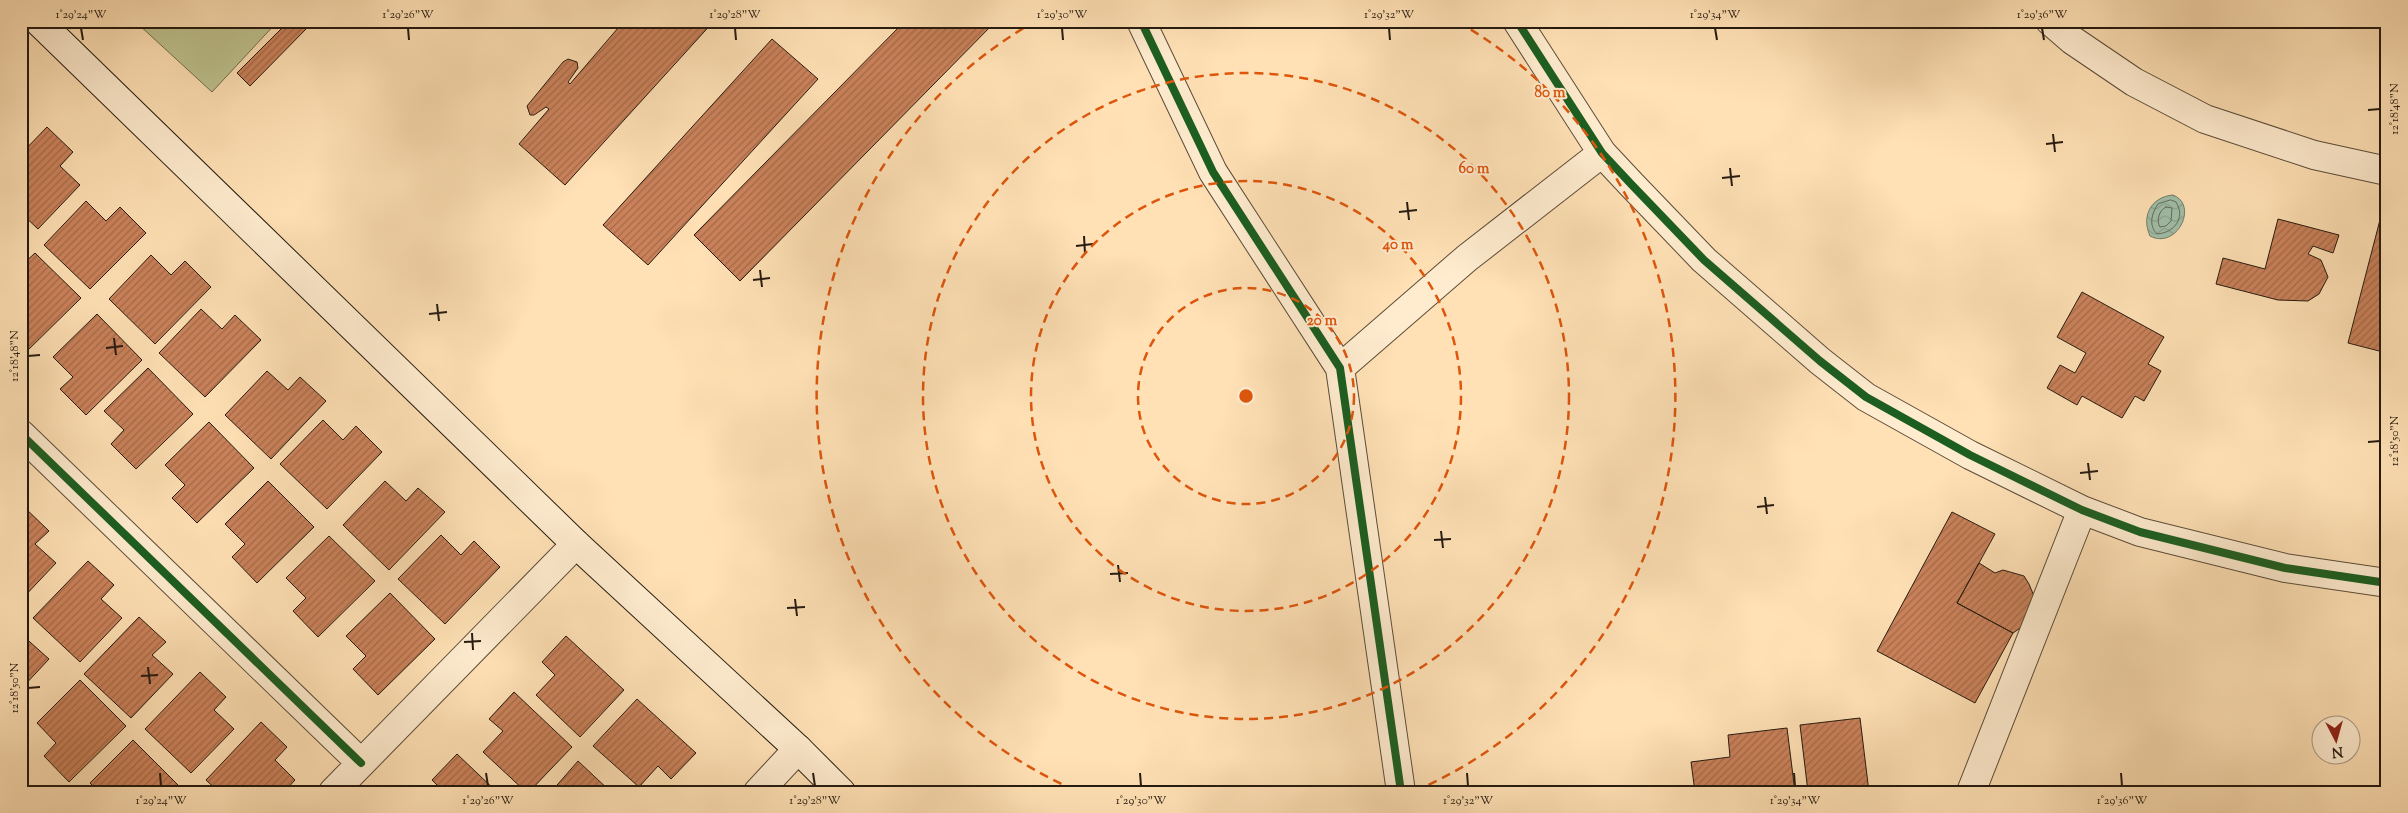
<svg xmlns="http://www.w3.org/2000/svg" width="2408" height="813" font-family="'Sorts Mill Goudy',serif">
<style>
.green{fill:#bec38f;stroke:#726e50}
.water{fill:url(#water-waves);stroke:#6f7c6b}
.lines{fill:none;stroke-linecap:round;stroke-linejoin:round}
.shore{stroke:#636c5c;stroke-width:1}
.building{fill:url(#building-hatch);stroke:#251a10}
.street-casing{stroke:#5c4c39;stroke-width:30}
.secondary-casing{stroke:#251a10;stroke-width:30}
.street{stroke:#ffeccf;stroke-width:28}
.secondary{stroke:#ffeccf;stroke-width:28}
.cycleway-casing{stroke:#ffeccf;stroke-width:11}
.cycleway{stroke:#1b5e20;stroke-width:8}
.ticks{fill:none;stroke:#251a10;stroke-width:2}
.ring{fill:none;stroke:#de560c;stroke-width:2.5;stroke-dasharray:9 6}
.centre{fill:#de560c;stroke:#ffeccf;stroke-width:2.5}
.ring-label{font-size:15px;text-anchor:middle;font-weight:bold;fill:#de560c;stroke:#ffeccf;stroke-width:4;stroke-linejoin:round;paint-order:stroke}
.neatline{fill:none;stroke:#251a10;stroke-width:2}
.ticks-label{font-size:12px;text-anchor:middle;fill:#251a10}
</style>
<defs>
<pattern id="water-waves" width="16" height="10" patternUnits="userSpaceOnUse" patternTransform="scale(1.25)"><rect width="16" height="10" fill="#a1bea8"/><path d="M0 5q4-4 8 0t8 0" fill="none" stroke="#8aa390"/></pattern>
<pattern id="building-hatch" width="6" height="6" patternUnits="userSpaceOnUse" patternTransform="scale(1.25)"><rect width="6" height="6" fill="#cb825b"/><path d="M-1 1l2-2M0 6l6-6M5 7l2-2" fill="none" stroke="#a56a4a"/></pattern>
</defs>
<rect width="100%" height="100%" fill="#ffe1b5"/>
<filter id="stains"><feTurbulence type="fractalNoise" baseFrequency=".004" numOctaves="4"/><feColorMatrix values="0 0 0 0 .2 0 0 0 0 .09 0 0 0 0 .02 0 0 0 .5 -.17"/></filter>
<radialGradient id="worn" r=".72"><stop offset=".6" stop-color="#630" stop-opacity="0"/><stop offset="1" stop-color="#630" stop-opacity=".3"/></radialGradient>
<path class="green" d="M141 21H278L212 92 138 24Z"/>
<path class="water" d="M2173 195C2199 205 2177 250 2150 236 2141 216 2151 197 2173 195Z"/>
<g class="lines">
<path class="shore" d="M2171 200 2176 202C2186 218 2174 233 2157 234 2148 225 2152 213 2158 204Z
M2166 207 2172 208 2171 221 2166 226 2160 227C2156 221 2159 210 2166 207Z"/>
</g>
<path class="building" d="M289 21H304L309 26 250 86 237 73Z
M565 21H587L585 25Z
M610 21H624L614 27Z
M624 21H714L565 185 519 144 549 109 546 107 534 115H530L527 106 563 62 568 59 577 62 578 68 568 82 570 84Z
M905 21H996L740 281 694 235Z
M772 39 818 79 648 265 603 225Z
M47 127 73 152 60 166 80 185 38 229 21 213V154Z
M86 201 106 221 120 207 146 233 90 289 44 245Z
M2381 216 2387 218V353L2348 343Z
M2278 219 2339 235 2333 253 2313 246 2308 254 2321 260 2328 277 2319 294 2308 301 2278 300 2216 284 2223 258 2265 269Z
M35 253 81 298 24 354 21 352V266Z
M151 255 171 275 185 261 211 287 155 344 109 299Z
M2082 292 2164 337 2148 364 2161 371 2144 401 2135 396 2122 418 2082 396 2077 405 2047 388 2060 365 2075 373 2086 353 2057 337Z
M201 309 222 329 235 315 261 340 205 397 159 353Z
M97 314 142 360 86 415 60 389 73 377 53 357Z
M148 368 193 414 136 469 111 444 124 430 104 411Z
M267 371 288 390 300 377 326 401 271 459 225 415Z
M323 420 343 440 356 426 382 452 327 509 280 464Z
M209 422 254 468 197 523 172 498 185 485 165 465Z
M268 481 314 527 257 583 232 557 245 544 225 524Z
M385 481 406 501 418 488 445 512 389 570 343 525Z
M22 505 49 531 35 544 56 563 21 600Z
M1952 512 1995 534 1957 603 2013 633 1975 703 1877 651Z
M441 535 461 555 474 541 500 567 445 624 398 579Z
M329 536 375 581 318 637 293 611 306 598 286 578Z
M88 561 114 585 101 599 122 618 80 662 33 618Z
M1979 563 1995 573 2003 570 2024 576 2029 584 2036 601 2029 622 2013 633 1957 603Z
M390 593 435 639 378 695 353 669 366 656 346 636Z
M139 617 166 642 152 655 173 674 131 718 84 674Z
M21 634 49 659 21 689Z
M566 636 624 690 580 737 536 695 555 675 542 662Z
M200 672 226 697 214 710 234 729 191 773 145 729Z
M80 680 126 726 69 782 44 756 56 743 37 723Z
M514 692 572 747 529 792H526L483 752 503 731 489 719Z
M637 699 696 753 671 779 658 766 639 787 593 746Z
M1860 718 1869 792H1808L1800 725Z
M261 722 287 747 275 760 295 780 284 792H219L206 780Z
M1787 728 1795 792H1695L1691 762 1730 757 1728 735Z
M133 740 179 786 172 792H99L90 783Z
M457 754 497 792H444L432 780Z
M578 761 611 792H551Z"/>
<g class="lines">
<defs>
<path id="street" d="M1141 21 1213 172 1340 368 1401 792
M1517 21 1602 153 1631 184 1704 260 1820 361 1866 397 1970 455 2082 510 2140 532 2285 568 2387 583
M2050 21 2072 40 2134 82 2205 119 2314 155 2387 171
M1340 368 1467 258 1602 153
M21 434 361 763
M333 792 576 544
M758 792 798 749
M1971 792 2082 510"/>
<path id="secondary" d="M38 21 576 544 798 749 841 792"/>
</defs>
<use href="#street" class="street-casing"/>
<use href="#secondary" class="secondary-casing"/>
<use href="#street" class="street"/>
<use href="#secondary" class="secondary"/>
<defs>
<path id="cycleway" d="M1141 21 1213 172 1340 368 1401 792
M1517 21 1602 153 1631 184 1704 260 1820 361 1866 397 1970 455 2082 510 2140 532 2285 568 2387 583
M21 434 361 763"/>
</defs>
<use href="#cycleway" class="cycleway-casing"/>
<use href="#cycleway" class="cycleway"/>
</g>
<path class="ticks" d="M81 28 83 40M408 28 409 40M735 28 736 40M1062 28 1063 40M1389 28 1390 40M1715 28 1717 40M2042 28 2044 40M2368 110 2380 109M2053 134 2055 152M2046 144 2063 142M1730 168 1732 186M1722 178 1740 176M1407 202 1409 220M1399 212 1417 210M1084 236 1085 253M1076 246 1093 244M760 270 762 287M753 280 770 278M437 304 439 321M429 314 447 312M114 338 116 355M106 348 123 346M28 356 40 355M2368 442 2380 441M2088 463 2090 480M2080 473 2098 471M1765 497 1767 514M1757 507 1774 505M1441 531 1443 548M1434 540 1451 539M1118 565 1120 582M1110 574 1128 573M795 599 797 616M787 608 805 607M472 633 473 650M464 642 481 641M148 667 150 684M141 676 158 675M28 688 40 687M160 773 161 786M486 773 488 786M813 773 815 786M1140 773 1141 786M1467 773 1468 786M1794 773 1795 786M2121 773 2122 786"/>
<g class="ring">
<circle cx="1246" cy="396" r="108"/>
<circle cx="1246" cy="396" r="215"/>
<circle cx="1246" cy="396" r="323"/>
<path d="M1075 790A430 430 0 0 1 1034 22M1458 22A430 430 0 0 1 1417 790"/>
</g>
<circle cx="1246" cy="396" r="8" class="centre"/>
<g class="ring-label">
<text x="1550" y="97">80 m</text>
<text x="1474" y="173">60 m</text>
<text x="1398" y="249">40 m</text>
<text x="1322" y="325">20 m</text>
</g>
<rect width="2408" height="813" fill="none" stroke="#ffe1b5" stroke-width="55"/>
<g transform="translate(2336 740) rotate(174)"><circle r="24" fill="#ffeccf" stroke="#a89883"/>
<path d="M0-4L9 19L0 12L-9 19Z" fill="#8f2418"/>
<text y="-8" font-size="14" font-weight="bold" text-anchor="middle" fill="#251a10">N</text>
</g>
<rect x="28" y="28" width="2352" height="758" class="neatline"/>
<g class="ticks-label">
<text x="81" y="18">1°29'24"W</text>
<text x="408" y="18">1°29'26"W</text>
<text x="735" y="18">1°29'28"W</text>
<text x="1062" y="18">1°29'30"W</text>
<text x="1389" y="18">1°29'32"W</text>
<text x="1715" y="18">1°29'34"W</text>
<text x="2042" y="18">1°29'36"W</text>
<text transform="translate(2394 109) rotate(-90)" y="4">12°18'48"N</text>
<text transform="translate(14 356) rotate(-90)" y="4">12°18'48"N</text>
<text transform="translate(2394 441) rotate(-90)" y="4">12°18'50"N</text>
<text transform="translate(14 688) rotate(-90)" y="4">12°18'50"N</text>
<text x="161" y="804">1°29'24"W</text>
<text x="488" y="804">1°29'26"W</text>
<text x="815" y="804">1°29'28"W</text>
<text x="1141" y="804">1°29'30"W</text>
<text x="1468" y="804">1°29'32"W</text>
<text x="1795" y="804">1°29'34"W</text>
<text x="2122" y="804">1°29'36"W</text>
</g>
<rect width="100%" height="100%" filter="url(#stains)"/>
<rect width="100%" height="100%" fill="url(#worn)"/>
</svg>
